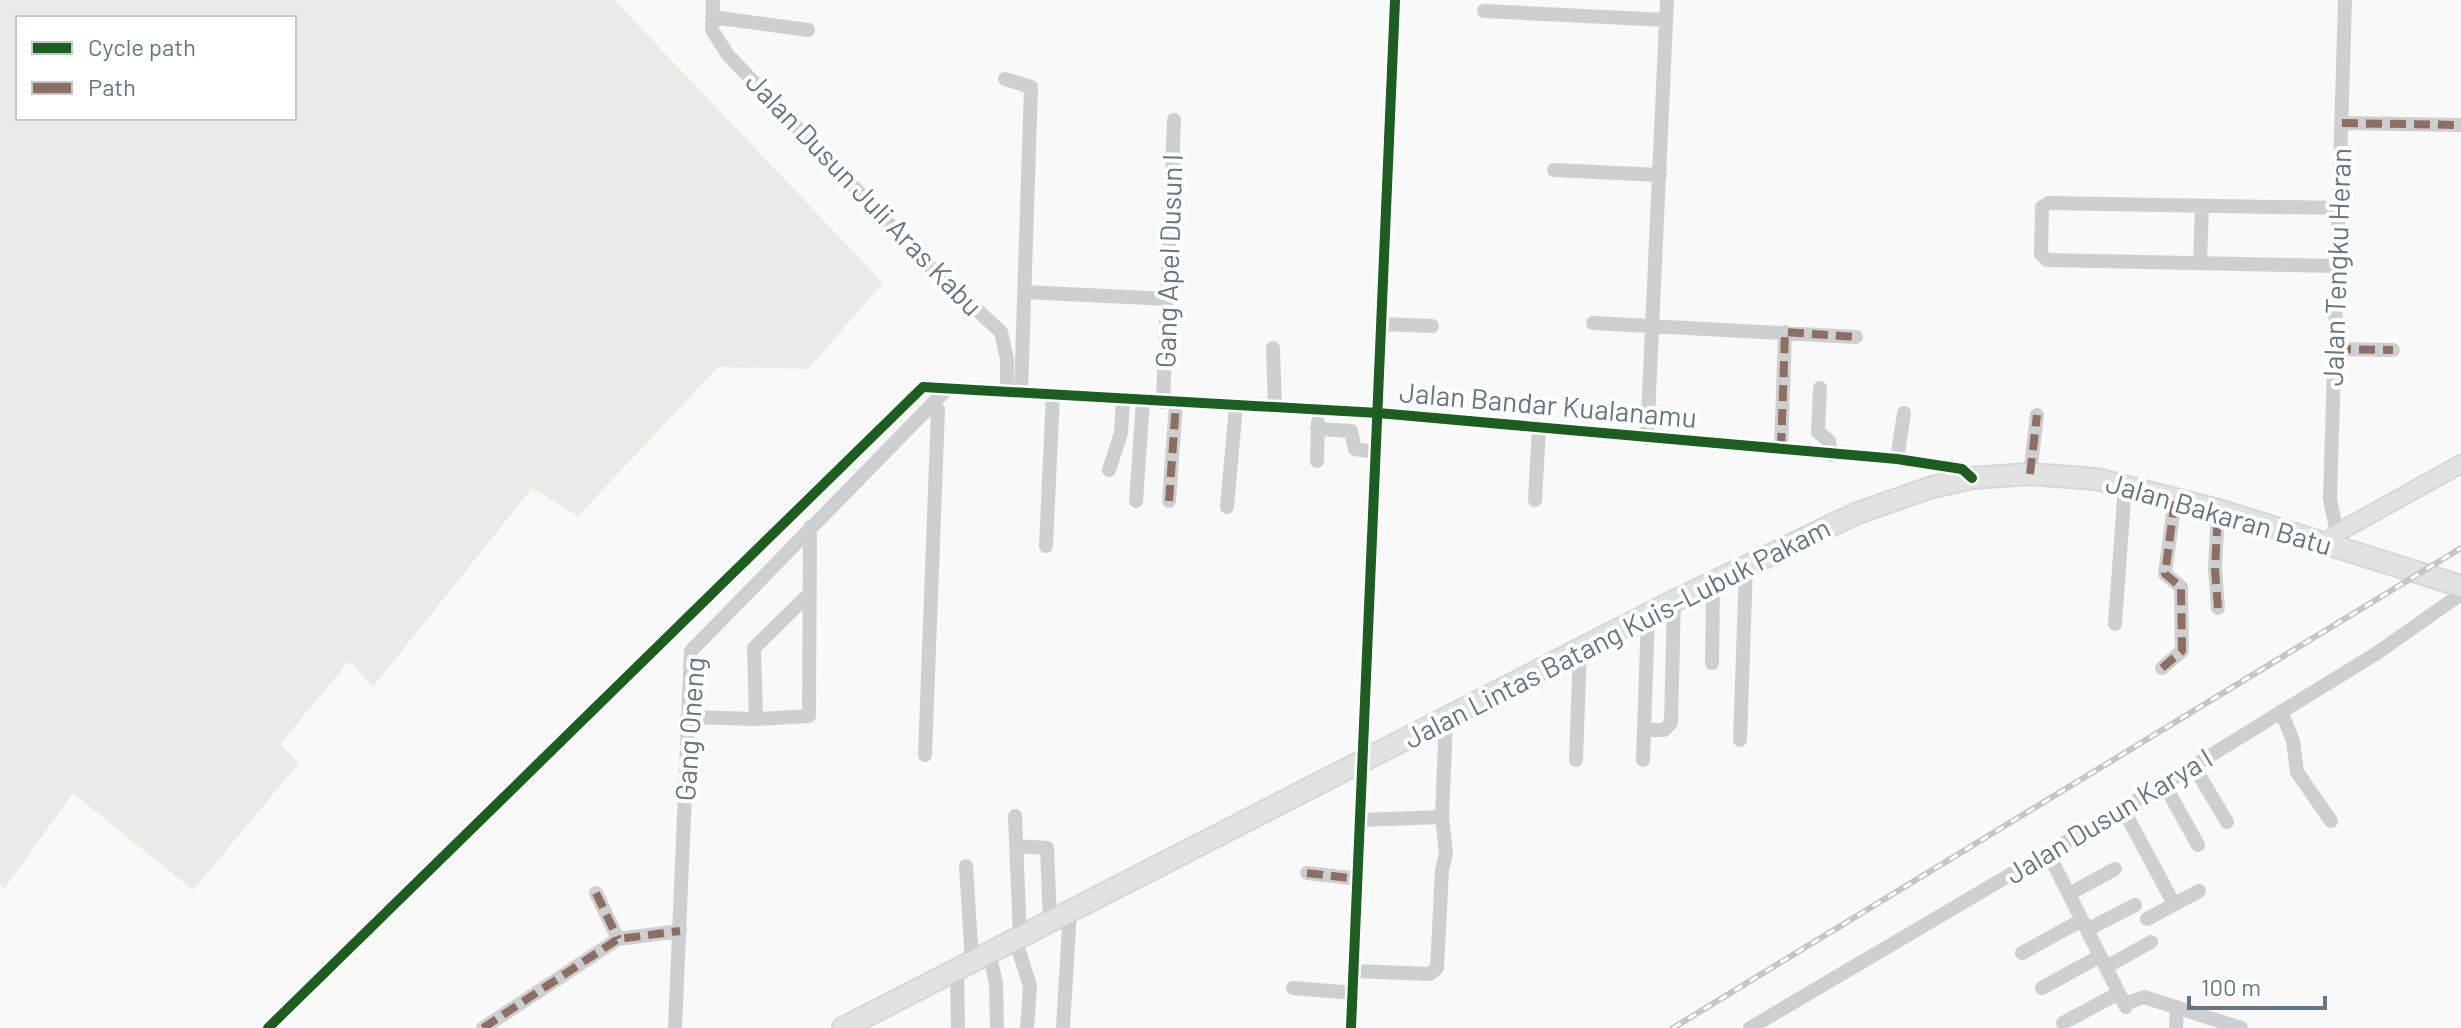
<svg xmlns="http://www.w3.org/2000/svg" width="2461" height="1028" font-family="Barlow,sans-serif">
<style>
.green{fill:#e8ebe6;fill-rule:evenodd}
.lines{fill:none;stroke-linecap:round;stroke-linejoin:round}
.major-casing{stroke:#d5d6d7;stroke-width:20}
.highway-casing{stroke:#d5d6d6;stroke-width:24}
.minor{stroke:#cecfd0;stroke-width:14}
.major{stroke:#e1e2e2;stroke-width:16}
.highway{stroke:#e1e2e2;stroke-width:20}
.rail-casing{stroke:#c3c5c6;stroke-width:6}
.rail{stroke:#fff;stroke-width:3;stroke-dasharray:9;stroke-linecap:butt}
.quiet{stroke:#8d6e63;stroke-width:8;stroke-dasharray:16 8;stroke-linecap:butt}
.cycleway-casing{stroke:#fff;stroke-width:15}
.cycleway{stroke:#1b5e20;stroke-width:10}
.labels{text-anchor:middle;stroke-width:8;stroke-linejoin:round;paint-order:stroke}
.street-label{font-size:28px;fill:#657683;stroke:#fff}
</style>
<rect width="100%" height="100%" fill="#f9f9f9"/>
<path class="green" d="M0 0H614L883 283 808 369 718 367 578 516 532 488 373 687 349 661 280 744 299 763 193 890 73 793 4 889 0 885ZM18 18H294V118H18Z"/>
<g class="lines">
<defs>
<path id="major" d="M2326 544 2337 533 2461 464"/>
<path id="highway" d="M843 1028 1674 601 1855 514 1929 488 1972 478 2030 474 2096 479 2218 510 2461 586"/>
</defs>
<use href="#major" class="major-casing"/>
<use href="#highway" class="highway-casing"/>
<path class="minor" d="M713 0 712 30 728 55 928 265 1001 332 1007 359V392
M1484 11 1666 20
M712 17 808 30
M1005 79 1031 87 1021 393
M2342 123 2461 125
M1554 170 1660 175
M2200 263 2202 206
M2337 266 2047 260 2041 254 2042 207 2049 203 2338 208
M1024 292 1169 299
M1593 323 1856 337
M1381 324 1432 326
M1273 348 1275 408
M2335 349 2393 350
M1820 388 1818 432 1829 441 1831 455
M1163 402 1174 120
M1317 429 1351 431 1355 449 1376 452
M1647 438 1667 0
M1781 449 1785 332
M1897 459 1904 413
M1317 461 1318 422
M1109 470 1121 433 1123 399
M2030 474 2037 415
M1535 500 1539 429
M1136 501 1143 401
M1169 501 1176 403
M1227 507 1236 406
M2337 533 2330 499 2345 0
M1046 546 1053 394
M2218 608 2215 569 2218 510
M2115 624 2125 485
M1712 663 1713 584
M2162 668 2182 651 2181 587 2165 574 2175 499
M2281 711 2293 741 2297 772 2331 821
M687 717 756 719 809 716 810 527
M756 719 754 648 809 594
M1645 730H1664L1671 723 1674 601
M1740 740 1746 567
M925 755 938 410 934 403
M1576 760 1580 648
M1643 760 1648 614
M2193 765 2227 822
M2164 784 2198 845
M2123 809 2174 904
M1015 816 1020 937
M1360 820 1442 817
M1016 846 1047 848 1050 921
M2048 853 2126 1007
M966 866 972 962
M1307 873 1358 879
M596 893 618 939
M2069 894 2115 869
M2147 919 2199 891
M2087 930 2135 905
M1015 939 1030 986 1027 1028
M989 953 996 983 997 1028
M2022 953 2082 920
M2106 967 2151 942
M957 968 958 1028
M1354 971 1430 974 1437 968 1442 870 1446 853 1442 817 1446 719
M1293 988 1353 993
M2042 988 2100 956
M2124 1004 2144 997 2241 1028
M2063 1023 2119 993
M268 1028 923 387 1378 413 1897 459 1962 469 1972 478
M483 1028 618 939 680 931
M675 1028 691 651 947 389
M1063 1028 1070 910
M1351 1028 1395 0
M1750 1028 2164 784 2377 653 2461 594
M2176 1028 2177 1007"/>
<use href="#major" class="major"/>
<use href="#highway" class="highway"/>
<defs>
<path id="rail" d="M1673 1028 2461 548"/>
</defs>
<use href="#rail" class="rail-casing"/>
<use href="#rail" class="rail"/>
<path class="quiet" d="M2342 123 2461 125
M2335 349 2393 350
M1781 449 1785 332 1856 337
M2030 474 2037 415
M1169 501 1176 403
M2218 608 2215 569 2218 510
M2162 668 2182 651 2181 587 2165 574 2175 499
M1307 873 1358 879
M596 893 618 939
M483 1028 618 939 680 931"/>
<defs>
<path id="cycleway" d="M268 1028 923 387 1378 413 1897 459 1962 469 1972 478
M1351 1028 1395 0"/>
</defs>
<use href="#cycleway" class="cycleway-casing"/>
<use href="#cycleway" class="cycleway"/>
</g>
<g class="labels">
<g class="street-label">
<text transform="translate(864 194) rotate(46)" y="10">Jalan Dusun Juli Aras Kabu</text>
<text transform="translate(1169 261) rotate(-88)" y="10">Gang Apel Dusun I</text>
<text transform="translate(2337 267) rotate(-88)" y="10">Jalan Tengku Heran</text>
<text transform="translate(1548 405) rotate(5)" y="10">Jalan Bandar Kualanamu</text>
<text transform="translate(2219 514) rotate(16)" y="10">Jalan Bakaran Batu</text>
<text transform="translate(1617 633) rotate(-27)" y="10">Jalan Lintas Batang Kuis–Lubuk Pakam</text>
<text transform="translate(690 729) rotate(-86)" y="10">Gang Oneng</text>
<text transform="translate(2109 816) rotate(-31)" y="10">Jalan Dusun Karya I</text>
</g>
</g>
<rect x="16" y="16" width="280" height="104" fill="#ffffff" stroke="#c1c8cd" stroke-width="2"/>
<rect x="32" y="42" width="40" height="12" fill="#1b5e20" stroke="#c1c8cd" stroke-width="2"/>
<text x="88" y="56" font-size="24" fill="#657683">Cycle path</text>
<rect x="32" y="82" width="40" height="12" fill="#8d6e63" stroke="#c1c8cd" stroke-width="2"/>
<text x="88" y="96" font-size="24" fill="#657683">Path</text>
<path d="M2189 996v12h136v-12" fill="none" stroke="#657683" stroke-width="4"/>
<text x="2201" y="996" font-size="24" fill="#657683" stroke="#ffffff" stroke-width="6" paint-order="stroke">100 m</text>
</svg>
